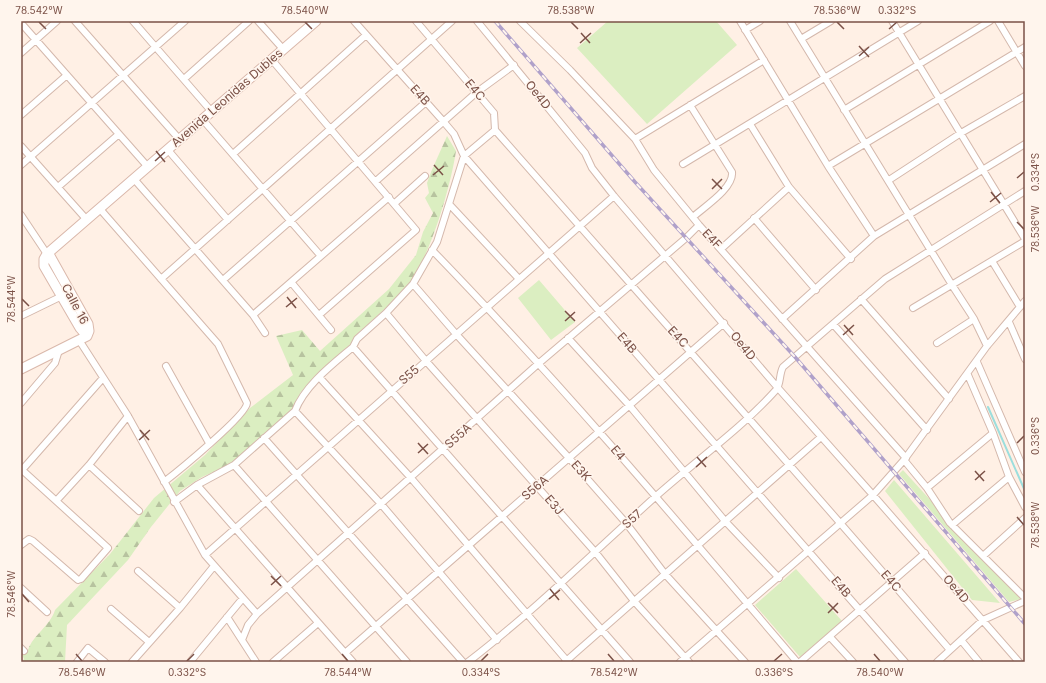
<svg xmlns="http://www.w3.org/2000/svg" width="1046" height="683" font-family="Inter,sans-serif">
<style>
.forest{fill:url(#forest-firs)}
.green{fill:#dbeec1}
.lines{fill:none;stroke-linecap:round;stroke-linejoin:round}
.stream{stroke:#9cdedd;stroke-width:2}
.minor-casing{stroke:#d4b8ac;stroke-width:8}
.secondary-casing{stroke:#dab8ab;stroke-width:11}
.minor{stroke:#fff;stroke-width:6}
.secondary{stroke:#fff;stroke-width:9}
.rail-casing{stroke:#b0a1ca;stroke-width:3.5}
.rail{stroke:#fff5ed;stroke-width:2;stroke-dasharray:6;stroke-linecap:butt}
.ticks{fill:none;stroke:#7b5147;stroke-width:1.5}
.labels{text-anchor:middle;stroke-width:3;stroke-linejoin:round;paint-order:stroke}
.street-label{font-size:12px;fill:#7b5147;stroke:#fff5ed}
.neatline{fill:none;stroke:#7b5147;stroke-width:1.5}
.ticks-label{font-size:10px;text-anchor:middle;fill:#7b5147}
</style>
<defs>
<pattern id="forest-firs" width="22" height="20" patternUnits="userSpaceOnUse"><rect width="22" height="20" fill="#dbeec1"/><path d="M5 1l3.5 6h-7zM16 11l3.5 6h-7z" fill="#b7c39f"/></pattern>
</defs>
<rect width="100%" height="100%" fill="#fff0e5"/>
<path class="forest" d="M447 136 456 151C451 185 430 258 408 285 393 303 373 319 356 335L350 345 337 356 301 392 291 411 231 464 202 477 180 491 151 527 128 560 67 625 65 662H22L24 659 22 654 28 650C33 635 50 626 55 610L110 554 154 498 205 455 250 408 293 375 276 336 302 330 320 351 389 289 416 255 423 232 433 213 425 198 429 193 427 183 431 172Z"/>
<path class="green" d="M608 21H716L737 45 647 124 577 48Z
M539 280 575 322 551 340 518 298Z
M903 470 1015 593 1021 599 1009 602 899 474Z
M894 480 1000 603 972 600 885 491Z
M796 569 842 621 800 657 755 605Z"/>
<g class="lines">
<path class="stream" d="M988 407 1025 491"/>
<defs>
<path id="minor" d="M75 21 180 140
M133 21 212 112
M258 21 283 49
M354 21 443 121 454 134 464 156 905 662
M416 21 494 113 495 130C647 303 800 475 950 650
M477 21 585 153 592 168 614 196 778 388 873 495 1019 662
M520 21 570 70 635 139 654 170 699 225 906 458
M740 21 828 166 874 236
M790 21 952 285 974 319 987 346
M892 21 1025 239
M998 21 1025 66
M21 23 148 167
M745 30 760 21
M801 39 831 21
M21 53 57 21
M272 60 416 230 319 315
M184 79 249 21
M690 105 732 172C734 188 704 207 693 217
M844 110 990 21
M21 115 67 75
M203 120 320 255
M750 124 789 187 851 259
M635 139 764 60
M21 146 87 220
M168 150 228 220
M233 154 366 35
M683 164 918 21
M21 165 185 21
M828 166 1025 47
M134 179 253 315 265 333
M889 180 961 133 1025 96
M376 181 477 92 514 65
M58 187 119 134
M395 203 425 176
M450 205 519 279
M100 209 218 344 247 403C247 415 177 472 164 482
M21 215 47 254
M754 218 816 290
M721 249 789 187
M432 250C560 382 678 522 797 662
M992 261 1020 307
M161 279 452 21
M223 280 426 102
M291 282 331 330
M413 284 456 334 569 458 626 523 665 574 745 662
M861 299 949 399
M913 308 1025 241
M386 313 426 361 596 553 634 601 689 662
M253 315 389 197
M21 316 62 296
M782 319 874 236 1025 144
M1009 322 1025 359
M833 324 927 430
M568 338 629 405 725 521 779 578
M79 340 128 416 205 555 257 614
M937 343 974 319
M353 347 630 662
M977 362 1025 472
M166 366 209 443
M968 375 993 433 1009 477 1025 507
M320 378 411 478 568 662
M21 403 55 363 59 350
M295 411 381 504 497 640
M264 438 463 662
M904 460 927 488 950 523 1025 598
M89 465 139 511
M234 465 407 662
M21 469 108 548 81 579 78 580 33 541 29 539 21 545
M22 470 103 378
M197 485 353 662
M927 488 993 433
M57 500 89 465 128 416
M174 502 197 485 234 465 295 411C305 385 333 364 353 347L357 339 386 313 413 284 437 242 464 156 495 130
M952 525 1009 477
M205 555 614 196
M983 556 1025 518
M138 571 180 608
M21 588 47 612
M111 609 149 642
M227 617 256 662
M830 637 853 662
M242 640 248 625 257 614 538 364 686 238 699 225
M961 640 979 662
M21 648 24 651
M345 653 724 323
M77 662 88 648 105 662
M132 662 180 608 214 566
M190 662 243 598
M273 662 318 623
M468 662C533 612 593 553 654 498 694 462 740 430 776 390 781 384 779 374 783 367L885 279 1025 191
M565 662 821 437
M680 662 873 495 904 460 987 346 1025 301
M800 662 925 553
M937 662 983 620 1025 601"/>
<path id="secondary" d="M47 254 50 256 88 324 89 331 87 336
M87 336 80 328 44 266V259L47 254 316 21
M21 369 87 336"/>
</defs>
<use href="#minor" class="minor-casing"/>
<use href="#secondary" class="secondary-casing"/>
<use href="#minor" class="minor"/>
<use href="#secondary" class="secondary"/>
<defs>
<path id="rail" d="M495 21 635 182 795 357 1025 624"/>
</defs>
<use href="#rail" class="rail-casing"/>
<use href="#rail" class="rail"/>
</g>
<path class="ticks" d="M39 22 46 29M305 22 312 29M571 22 578 29M837 22 844 29M889 29 897 22M581 33 590 43M580 43 591 33M859 46 869 57M859 56 869 47M156 151 165 162M155 161 165 152M434 165 443 175M433 175 444 166M1017 178 1024 172M712 179 722 189M712 189 722 179M991 192 1000 203M990 202 1001 193M1017 222 1024 229M287 297 296 308M22 299 29 306M286 307 297 298M565 311 575 321M565 321 575 312M844 325 853 335M843 335 854 325M140 430 149 440M139 440 150 430M418 443 428 454M1017 443 1024 436M418 453 428 444M697 457 706 467M696 467 707 457M975 471 984 481M975 480 985 471M1017 517 1024 525M271 576 281 586M271 585 281 576M550 589 559 600M22 594 29 602M549 599 560 590M828 603 838 613M828 613 838 603M76 654 82 661M342 654 348 661M608 654 614 661M874 654 880 661M187 661 194 654M481 661 488 654M774 661 782 654"/>
<g class="labels">
<g class="street-label">
<text transform="translate(475 90) rotate(50)" y="4">E4C</text>
<text transform="translate(420 95) rotate(48)" y="4">E4B</text>
<text transform="translate(538 95) rotate(51)" y="4">Oe4D</text>
<text transform="translate(227 98) rotate(-41)" y="4">Avenida Leonidas Dubles</text>
<text transform="translate(712 239) rotate(47)" y="4">E4F</text>
<text transform="translate(75 304) rotate(62)" y="4">Calle 16</text>
<text transform="translate(678 337) rotate(47)" y="4">E4C</text>
<text transform="translate(627 343) rotate(49)" y="4">E4B</text>
<text transform="translate(743 346) rotate(51)" y="4">Oe4D</text>
<text transform="translate(409 375) rotate(-41)" y="4">S55</text>
<text transform="translate(458 436) rotate(-42)" y="4">S55A</text>
<text transform="translate(618 453) rotate(49)" y="4">E4</text>
<text transform="translate(581 471) rotate(49)" y="4">E3K</text>
<text transform="translate(535 488) rotate(-41)" y="4">S56A</text>
<text transform="translate(554 505) rotate(49)" y="4">E3J</text>
<text transform="translate(632 519) rotate(-43)" y="4">S57</text>
<text transform="translate(891 581) rotate(49)" y="4">E4C</text>
<text transform="translate(841 587) rotate(49)" y="4">E4B</text>
<text transform="translate(956 589) rotate(49)" y="4">Oe4D</text>
</g>
</g>
<rect width="1046" height="683" fill="none" stroke="#fff5ed" stroke-width="44"/>
<rect x="22" y="22" width="1002" height="639" class="neatline"/>
<g class="ticks-label">
<text x="39" y="14">78.542°W</text>
<text x="305" y="14">78.540°W</text>
<text x="571" y="14">78.538°W</text>
<text x="837" y="14">78.536°W</text>
<text x="897" y="14">0.332°S</text>
<text transform="translate(1035 172) rotate(-90)" y="4">0.334°S</text>
<text transform="translate(1035 229) rotate(-90)" y="4">78.536°W</text>
<text transform="translate(11 299) rotate(-90)" y="4">78.544°W</text>
<text transform="translate(1035 436) rotate(-90)" y="4">0.336°S</text>
<text transform="translate(1035 525) rotate(-90)" y="4">78.538°W</text>
<text transform="translate(11 594) rotate(-90)" y="4">78.546°W</text>
<text x="82" y="676">78.546°W</text>
<text x="187" y="676">0.332°S</text>
<text x="348" y="676">78.544°W</text>
<text x="481" y="676">0.334°S</text>
<text x="614" y="676">78.542°W</text>
<text x="774" y="676">0.336°S</text>
<text x="880" y="676">78.540°W</text>
</g>
</svg>
